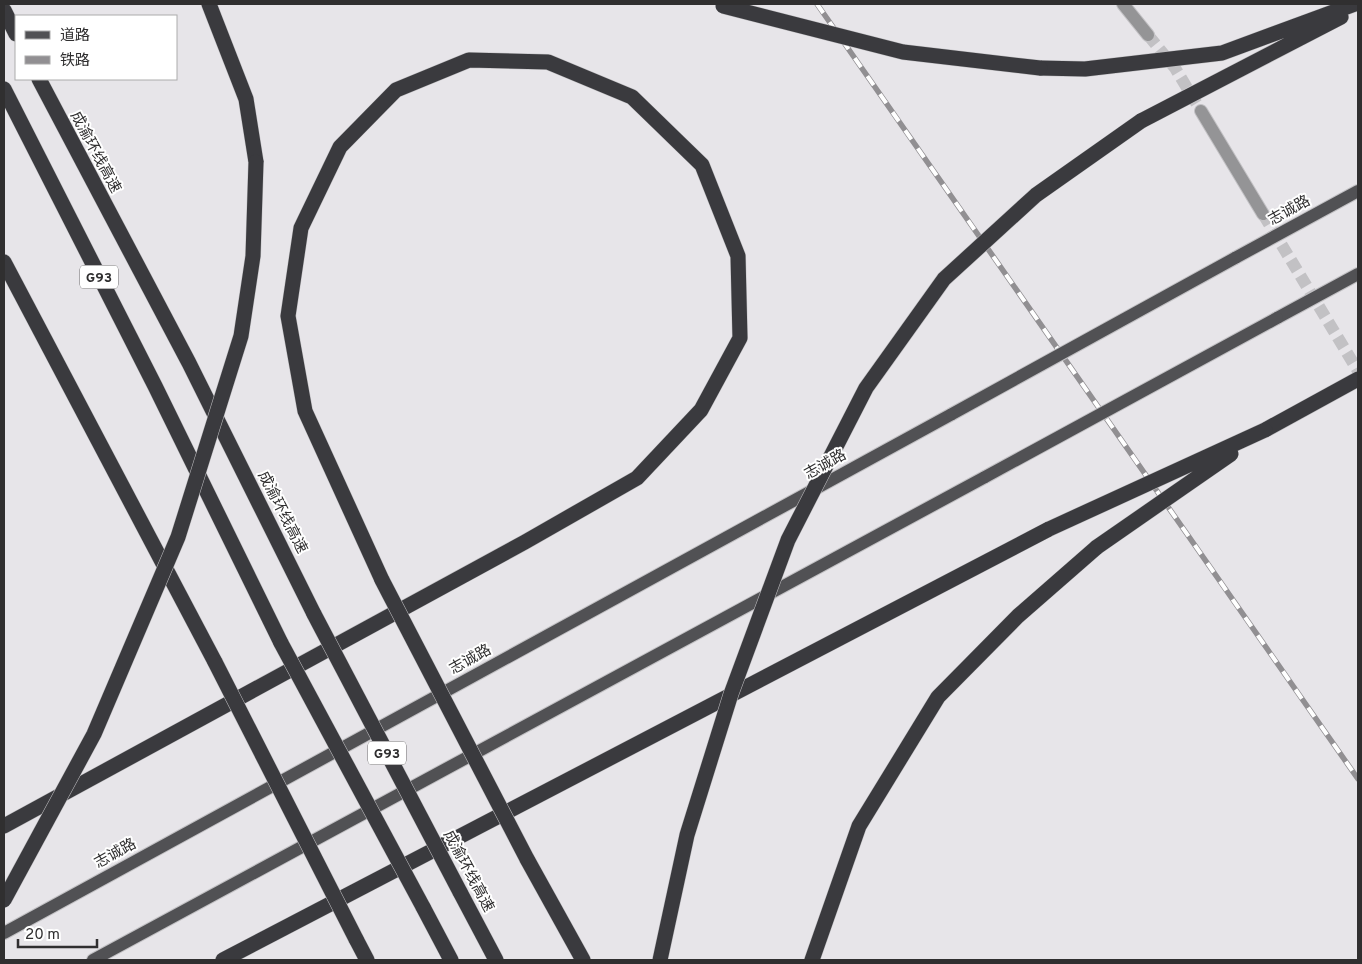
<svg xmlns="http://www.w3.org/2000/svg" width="1362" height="964" font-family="Overpass,'Noto Sans SC',sans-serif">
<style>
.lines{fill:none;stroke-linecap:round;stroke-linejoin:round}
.street-tunnel{stroke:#c2c1c4;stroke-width:12;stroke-dasharray:12 6;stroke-linecap:butt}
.street-casing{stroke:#c2c1c4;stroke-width:14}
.primary-casing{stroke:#c2c1c4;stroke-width:14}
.highway-casing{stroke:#c2c1c4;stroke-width:16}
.street{stroke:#949496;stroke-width:12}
.primary{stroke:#515154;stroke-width:12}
.highway{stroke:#3a3a3e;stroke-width:15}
.rail-casing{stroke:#918f92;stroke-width:5.5}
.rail{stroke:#fff;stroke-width:4;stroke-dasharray:11;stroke-linecap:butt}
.primary-bridge-casing{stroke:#c2c1c4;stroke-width:14;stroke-linecap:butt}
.highway-bridge-casing{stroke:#c2c1c4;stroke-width:16;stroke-linecap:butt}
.primary-bridge{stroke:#515154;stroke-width:12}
.highway-bridge{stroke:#3a3a3e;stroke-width:15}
.labels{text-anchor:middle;stroke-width:4;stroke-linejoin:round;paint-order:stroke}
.shield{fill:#fff;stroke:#6e6d6e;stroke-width:1}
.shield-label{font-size:14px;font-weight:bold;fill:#302f30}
.street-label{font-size:15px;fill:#302f30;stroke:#fff}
</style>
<rect width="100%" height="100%" fill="#e7e5e9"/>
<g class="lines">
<path class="street-tunnel" d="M1148 35 1175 68 1201 111
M1263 214 1358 371"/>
<defs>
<path id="street" d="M1123 4 1148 35
M1201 111 1263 214"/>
<path id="primary" d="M1235 258 1358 191
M1277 318 1358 274
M4 933 952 414
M93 960 985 477"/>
<path id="highway" d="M209 4 246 99 256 162
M4 10 16 34
M1040 68 1085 69 1222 53 1355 4
M39 79 189 363 314 614
M4 89 155 386 281 643
M1141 121 1341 17
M4 262 215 662
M1265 430 1358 379
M4 826 525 542 637 478 701 410 740 338 738 256 702 165 632 97 548 62 469 60 396 90 340 147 301 228 288 316 305 411 382 580
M527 859 583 960
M460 892 496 960
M423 907 451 960
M356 939 367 960
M223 960 1049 529
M812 960 859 826 938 697 1018 616 1097 547"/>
</defs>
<use href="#street" class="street-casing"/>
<use href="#primary" class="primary-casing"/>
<use href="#highway" class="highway-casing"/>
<use href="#street" class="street"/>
<use href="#primary" class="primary"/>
<use href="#highway" class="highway"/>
<defs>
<path id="rail" d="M817 4 1358 779"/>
</defs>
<use href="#rail" class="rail-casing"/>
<use href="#rail" class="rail"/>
<defs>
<path id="primary-bridge" d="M952 414 1235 258
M985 477 1277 318"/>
<path id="highway-bridge" d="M723 6 903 52 1040 68
M1049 529 1265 430
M1097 547 1231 454
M382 580 527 859
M314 614 460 892
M281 643 423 907
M215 662 356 939
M4 900 94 734 178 537 241 336 253 256 256 162
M660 960 687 835 731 694 788 540 866 388 944 279 1036 195 1141 121"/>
</defs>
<use href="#primary-bridge" class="primary-bridge-casing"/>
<use href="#highway-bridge" class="highway-bridge-casing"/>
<use href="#primary-bridge" class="primary-bridge"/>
<use href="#highway-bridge" class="highway-bridge"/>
</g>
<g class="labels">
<g class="shield">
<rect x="80" y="265.5" width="38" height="23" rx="4"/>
<rect x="368" y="741.5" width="38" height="23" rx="4"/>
</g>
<g class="shield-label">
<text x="99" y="282">G93</text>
<text x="387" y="758">G93</text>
</g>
<g class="street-label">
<text transform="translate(96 152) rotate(62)" y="5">成渝环线高速</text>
<text transform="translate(1289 210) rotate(-29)" y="5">志诚路</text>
<text transform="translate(825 464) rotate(-29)" y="5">志诚路</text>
<text transform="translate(283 512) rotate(63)" y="5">成渝环线高速</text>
<text transform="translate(470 659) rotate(-29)" y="5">志诚路</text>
<text transform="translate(115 853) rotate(-29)" y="5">志诚路</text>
<text transform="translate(469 871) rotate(62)" y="5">成渝环线高速</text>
</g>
</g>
<rect width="1362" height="964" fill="none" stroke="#302f30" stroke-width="10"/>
<rect x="15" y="15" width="162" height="65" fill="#ffffff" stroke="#acacac"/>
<rect x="25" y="31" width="25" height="8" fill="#515154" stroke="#acacac"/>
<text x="60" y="40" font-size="15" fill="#302f30">道路</text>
<rect x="25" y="56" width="25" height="8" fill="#918f92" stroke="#acacac"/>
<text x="60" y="65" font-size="15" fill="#302f30">铁路</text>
<path d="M18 939v8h79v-8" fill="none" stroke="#302f30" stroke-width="2.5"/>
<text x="25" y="939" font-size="15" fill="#302f30" stroke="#ffffff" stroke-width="4" paint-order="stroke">20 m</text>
</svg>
